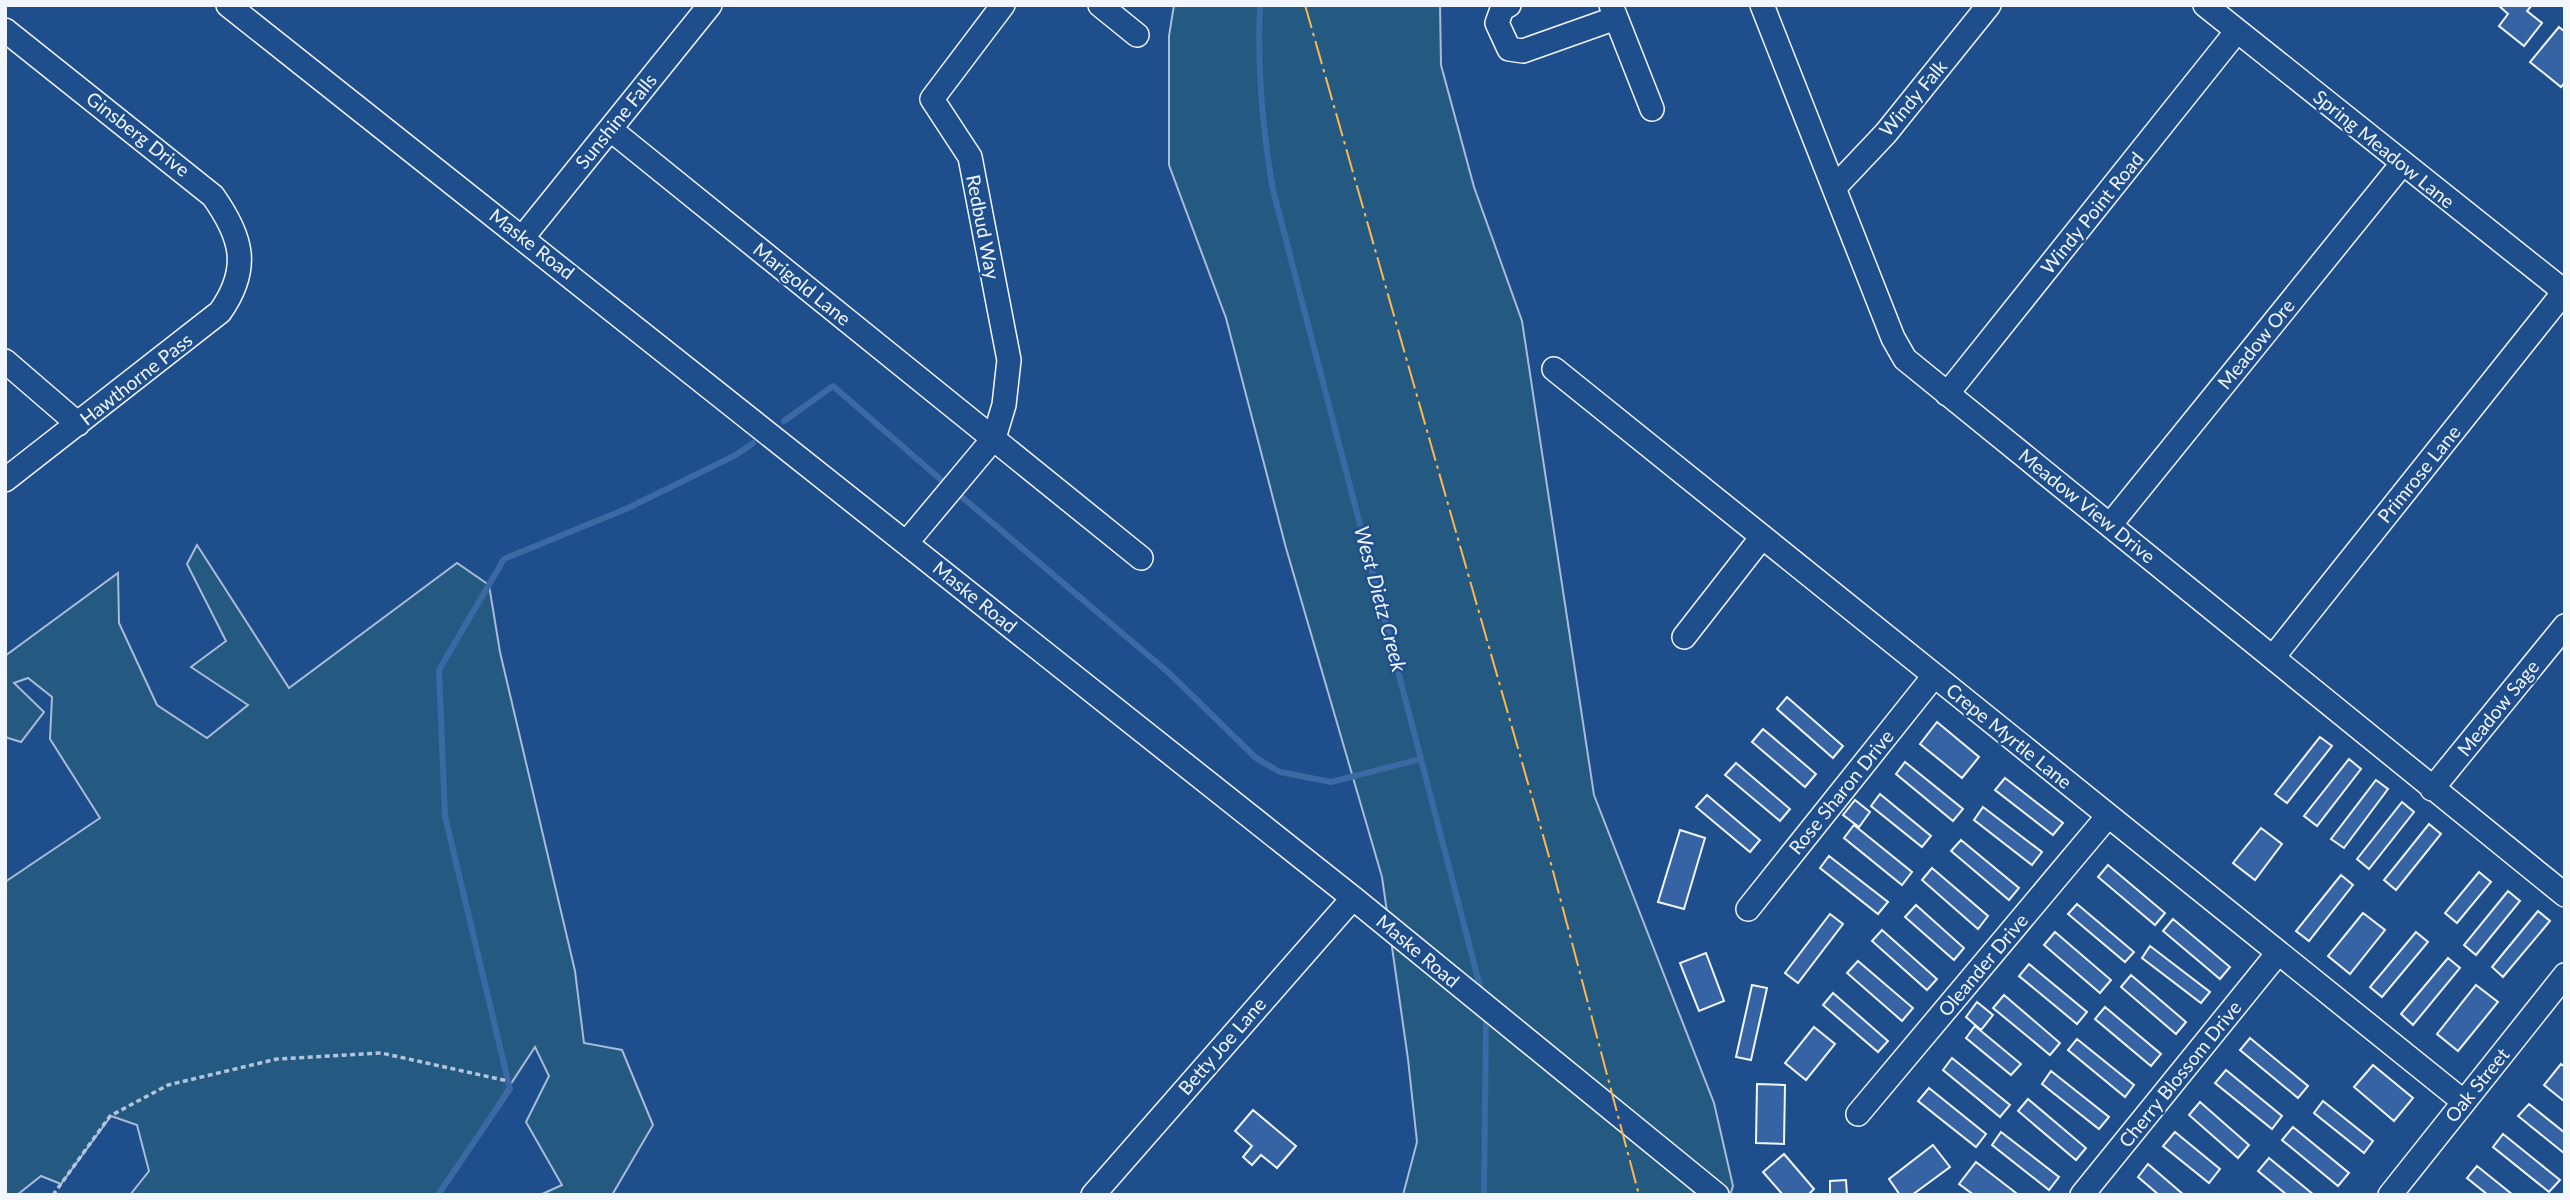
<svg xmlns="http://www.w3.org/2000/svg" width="2570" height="1200" font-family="Lato,sans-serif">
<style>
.green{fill:#245a82;stroke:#a8bbd7;stroke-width:2}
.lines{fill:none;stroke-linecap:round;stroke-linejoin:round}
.stream{stroke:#3b69a3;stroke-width:6}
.building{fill:#3563a3;stroke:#f2f6ff;stroke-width:2}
.minor-casing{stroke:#f2f6ff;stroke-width:26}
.path{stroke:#b3c4dc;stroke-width:3.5;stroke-dasharray:5 3.5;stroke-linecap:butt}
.minor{stroke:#1f4e8c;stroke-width:23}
.power{stroke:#ffb74d;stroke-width:2;stroke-dasharray:24 5 3.5 5;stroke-linecap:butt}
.labels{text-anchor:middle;stroke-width:5;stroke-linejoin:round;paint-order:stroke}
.street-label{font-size:19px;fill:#f2f6ff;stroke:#1f4e8c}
.water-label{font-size:21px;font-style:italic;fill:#f2f6ff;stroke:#1f4e8c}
</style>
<rect width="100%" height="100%" fill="#1f4e8c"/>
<path class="green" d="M1174 5H1440L1441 65 1474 187 1522 321 1594 795 1714 1103 1733 1186 1730 1195H1403L1417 1142 1408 1059 1382 877 1286 548 1226 318 1169 165V36Z
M197 545 289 688 457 563 489 585 500 652 575 971 584 1043 622 1050 653 1125 612 1195H540L562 1185 526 1122 549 1076 535 1047 438 1195H130L149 1171 137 1125 111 1116 61 1184 41 1176 17 1195H5V882L100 818 50 739 52 697 28 678 14 683 44 712 21 742 5 737V656L118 573 119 623 157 705 207 738 248 705 191 667 226 641 187 564Z"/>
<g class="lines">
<path class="stream" d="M1260 5C1257 69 1262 127 1273 190L1482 994
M784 421 833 386 947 485
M956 492 1169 673 1256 758 1280 772 1331 782 1421 759
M438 1195 510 1089 445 816 439 670 504 559 626 509 736 455 753 443
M1484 1195 1486 1015"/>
</g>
<path class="building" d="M2498 5H2532L2527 11 2542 23 2524 46 2499 26 2508 14Z
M2559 27 2565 32V82L2561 87 2530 62Z
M1787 697 1843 746 1833 758 1777 709Z
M1937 722 1979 757 1962 778 1920 744Z
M1763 729 1816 774 1805 787 1752 742Z
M2320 737 2332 746 2287 803 2275 794Z
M2349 759 2361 769 2317 826 2304 816Z
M1905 762 1963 809 1953 821 1896 774Z
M1736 763 1790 809 1780 821 1725 775Z
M2005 778 2063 823 2053 835 1995 790Z
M2376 780 2388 789 2344 848 2331 839Z
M1880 794 1931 836 1922 847 1871 806Z
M1707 795 1760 840 1750 852 1696 807Z
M1855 800 1870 812 1859 827 1843 815Z
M2402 802 2414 812 2369 869 2357 859Z
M1983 807 2042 852 2032 865 1974 820Z
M2429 824 2441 834 2396 890 2384 880Z
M1854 825 1912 872 1902 885 1844 838Z
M2261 828 2282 844 2255 880 2233 863Z
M1680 830 1705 838 1684 909 1658 902Z
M1961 840 2019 888 2009 900 1951 851Z
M1829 856 1888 902 1878 914 1820 868Z
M2108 865 2165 913 2155 925 2098 877Z
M1932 868 1988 916 1978 929 1922 880Z
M2479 872 2491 882 2457 923 2445 913Z
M2341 875 2353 885 2309 941 2296 931Z
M2508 891 2520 901 2476 955 2464 945Z
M2077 904 2134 952 2125 962 2068 914Z
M1916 905 1964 948 1954 960 1905 917Z
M2538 911 2550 921 2503 977 2492 967Z
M2363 913 2385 930 2350 974 2328 956Z
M1830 914 1843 924 1798 983 1785 973Z
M2173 919 2230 967 2220 979 2163 931Z
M1882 930 1937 979 1927 990 1872 941Z
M2055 932 2111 980 2100 993 2044 945Z
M2416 932 2428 942 2382 997 2370 987Z
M2150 946 2210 992 2201 1003 2142 958Z
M1706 953 1724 1001 1699 1011 1680 963Z
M2448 958 2460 968 2413 1025 2401 1014Z
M1858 961 1913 1008 1902 1021 1847 973Z
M2029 964 2087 1012 2077 1024 2019 976Z
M2131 975 2186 1022 2176 1034 2121 987Z
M1752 985 1767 988 1751 1060 1736 1057Z
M2476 985 2498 1002 2458 1051 2437 1034Z
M1833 993 1888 1041 1878 1052 1823 1005Z
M2004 995 2060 1043 2050 1055 1993 1008Z
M1977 1002 1993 1015 1981 1030 1966 1017Z
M2105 1007 2161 1054 2151 1066 2095 1019Z
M1975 1026 2021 1064 2011 1075 1966 1038Z
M1814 1027 1835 1044 1806 1080 1785 1063Z
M2250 1038 2308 1086 2298 1098 2240 1050Z
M2077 1039 2134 1085 2125 1097 2068 1050Z
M1952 1058 2010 1105 2000 1117 1943 1070Z
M2561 1064 2565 1067V1102L2544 1085Z
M2373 1065 2413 1098 2394 1121 2354 1087Z
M2226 1070 2282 1116 2272 1129 2215 1083Z
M2051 1071 2109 1117 2099 1129 2042 1084Z
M1757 1084 1785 1085 1784 1144 1756 1143Z
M1929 1088 1986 1134 1976 1147 1918 1101Z
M2028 1099 2086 1148 2076 1160 2018 1111Z
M2323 1101 2373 1141 2364 1153 2314 1113Z
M2200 1102 2249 1145 2238 1158 2189 1115Z
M2529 1104 2565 1133V1154L2518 1116Z
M1253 1110 1296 1146 1277 1168 1261 1155 1252 1165 1243 1157 1252 1146 1235 1131Z
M2293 1127 2349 1173 2338 1186 2282 1140Z
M2001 1132 2059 1177 2049 1190 1992 1145Z
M2175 1132 2220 1169 2209 1183 2163 1146Z
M2503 1134 2560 1180 2549 1192 2493 1147Z
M1933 1145 1950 1167 1912 1195H1900L1889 1179Z
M1784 1154 1814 1189 1808 1195H1783L1763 1172Z
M2269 1158 2314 1195H2287L2258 1171Z
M1976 1162 2016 1193 2015 1195H1974L1959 1184Z
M2148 1164 2184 1195H2159L2138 1177Z
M2477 1166 2513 1195H2488L2467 1178Z
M1846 1180 1847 1195H1830V1181Z"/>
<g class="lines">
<defs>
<path id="minor" d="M228 5 1353 898 1717 1195
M1100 5 1137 35
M1509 5 1502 9 1497 23 1509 49 1523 51 1616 18
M1611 5 1652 109
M1762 5 1893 338 1905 359 2565 895
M2205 5 2565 292
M5 30 213 196C242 237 251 268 220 312L5 480
M610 129 1141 558
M1834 188 1886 133 1989 5
M523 237 710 5
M5 361 78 424
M1554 369 2464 1102
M1947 394 2237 31
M2110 525 2402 164
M907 542 994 438 1004 405 1009 360 970 157 932 99 1003 5
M1684 637 1762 537
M2274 656 2564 292
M2432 789 2565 626
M1748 909 1934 676
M1858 1114 2108 816
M1093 1195 1353 898
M2082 1195 2278 953
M2390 1195 2565 975"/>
</defs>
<use href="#minor" class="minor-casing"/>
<path class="path" d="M53 1195 110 1116 168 1085 277 1059 381 1053 508 1081"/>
<use href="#minor" class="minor"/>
<path class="power" d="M1305 5 1550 860 1639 1195"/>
</g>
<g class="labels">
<g class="street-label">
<text transform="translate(1913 98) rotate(-50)" y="7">Windy Falk</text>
<text transform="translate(616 121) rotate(-51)" y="7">Sunshine Falls</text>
<text transform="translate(138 134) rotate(38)" y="7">Ginsberg Drive</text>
<text transform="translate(2384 149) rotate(39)" y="7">Spring Meadow Lane</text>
<text transform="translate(2092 213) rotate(-51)" y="7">Windy Point Road</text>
<text transform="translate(983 227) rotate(79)" y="7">Redbud Way</text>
<text transform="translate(532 244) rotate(38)" y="7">Maske Road</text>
<text transform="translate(802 284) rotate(39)" y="7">Marigold Lane</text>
<text transform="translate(2256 344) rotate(-51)" y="7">Meadow Ore</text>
<text transform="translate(136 379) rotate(-38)" y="7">Hawthorne Pass</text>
<text transform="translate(2419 474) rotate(-51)" y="7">Primrose Lane</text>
<text transform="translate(2087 506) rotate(39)" y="7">Meadow View Drive</text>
<text transform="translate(975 597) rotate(39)" y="7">Maske Road</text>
<text transform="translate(2498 708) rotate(-51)" y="7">Meadow Sage</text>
<text transform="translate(2009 736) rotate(39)" y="7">Crepe Myrtle Lane</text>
<text transform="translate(1841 792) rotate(-51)" y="7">Rose Sharon Drive</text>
<text transform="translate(1418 951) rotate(40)" y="7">Maske Road</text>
<text transform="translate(1983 965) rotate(-50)" y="7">Oleander Drive</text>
<text transform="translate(1222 1046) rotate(-49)" y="7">Betty Joe Lane</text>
<text transform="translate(2180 1074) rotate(-51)" y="7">Cherry Blossom Drive</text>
<text transform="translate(2477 1085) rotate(-51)" y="7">Oak Street</text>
</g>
<g class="water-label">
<text transform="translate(1380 599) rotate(75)" y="7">West Dietz Creek</text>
</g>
</g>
<rect width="2570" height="1200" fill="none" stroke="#f2f6ff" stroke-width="14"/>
</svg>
